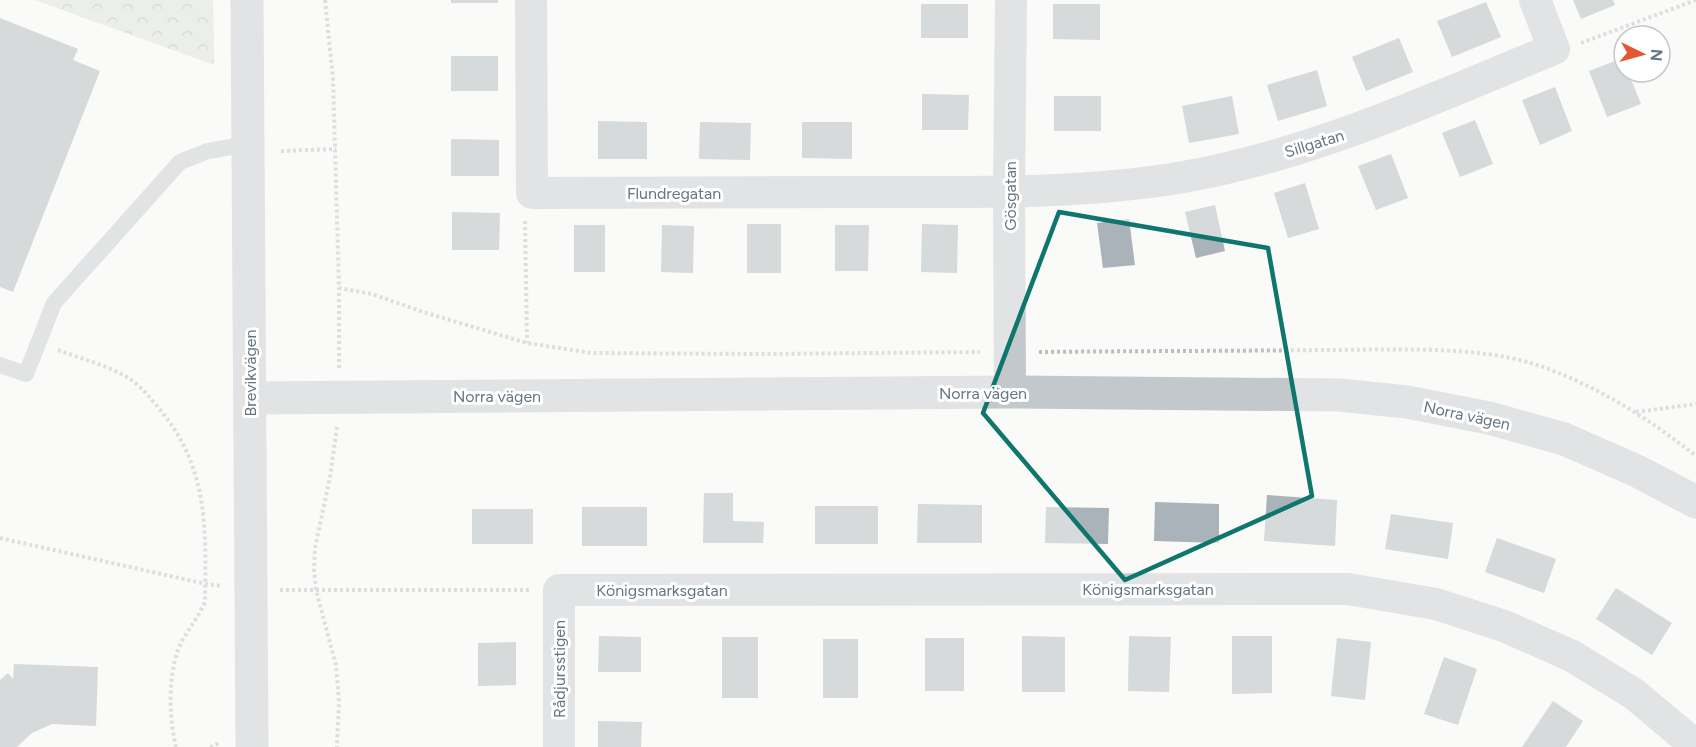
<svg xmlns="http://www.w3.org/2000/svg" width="1696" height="747" font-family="Figtree,sans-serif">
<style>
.forest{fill:url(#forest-crowns)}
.building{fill:#aab3b9}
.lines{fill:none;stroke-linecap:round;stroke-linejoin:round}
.path{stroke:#bbbfc2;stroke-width:4;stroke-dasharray:3 3;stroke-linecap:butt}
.service{stroke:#c3c8cc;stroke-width:16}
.minor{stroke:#c3c8cc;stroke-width:32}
.tertiary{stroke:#c3c8cc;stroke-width:33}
.marked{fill:none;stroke:#0f766e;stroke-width:4.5;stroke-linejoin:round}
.labels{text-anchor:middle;stroke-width:6;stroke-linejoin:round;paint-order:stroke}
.street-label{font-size:16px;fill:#657683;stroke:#fff}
</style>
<defs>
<pattern id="forest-crowns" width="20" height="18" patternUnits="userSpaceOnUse" patternTransform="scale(1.5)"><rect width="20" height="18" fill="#dadfd7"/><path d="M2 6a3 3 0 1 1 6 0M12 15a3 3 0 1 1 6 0" fill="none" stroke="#b4b9b4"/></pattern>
</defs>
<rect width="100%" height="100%" fill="#fafaf8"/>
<path class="forest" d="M35 0H213L214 65Z"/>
<path class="building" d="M451 0H498V3H451Z
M1573 0H1613L1615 5 1581 19Z
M1486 2 1501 37 1452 57 1437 21Z
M921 4H968V38H921Z
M1053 4H1100V40L1053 39Z
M0 18 78 49 73 60 100 71 13 292 0 287Z
M1399 38 1413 72 1366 91 1352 57Z
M451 56H498V91H451Z
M1623 58 1624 72H1628L1641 104 1607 117 1589 71Z
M1317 70 1327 106 1278 121 1267 85Z
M1555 87 1572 131 1540 145 1522 100Z
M922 94 969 95 968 130H922Z
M1054 96H1101V131H1054Z
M1232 96 1239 134 1189 143 1182 106Z
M1475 120 1493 164 1460 177 1442 133Z
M598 121 647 122V159H598Z
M700 122 751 123 750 160 699 159Z
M802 122H852V159L802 158Z
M451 139 499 140V176H451Z
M1391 154 1408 198 1376 210 1358 166Z
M1305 183 1319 229 1288 238 1274 193Z
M1215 205 1225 251 1196 258 1185 212Z
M452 212 500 213 499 250H452Z
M1129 219 1135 265 1103 268 1097 223Z
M747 224H781V273H747Z
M922 224 958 225 957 273 921 272Z
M574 225H605V272H574Z
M662 225 694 226 693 273 661 272Z
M835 225H869L868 271H835Z
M704 493H733V521L764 522 763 543H703Z
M1267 495 1337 500 1335 546 1264 541Z
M1155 502 1219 504V543L1154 541Z
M918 504 982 505V543H917Z
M815 506H878V544H815Z
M582 507H647V546H582Z
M1046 507 1109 508 1108 544 1045 543Z
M472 509H533V544H472Z
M1391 514 1453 523 1448 559 1385 549Z
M1497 538 1556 559 1544 593 1485 572Z
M1616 588 1672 623 1652 655 1596 619Z
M599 636 641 637V672H598Z
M1022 636 1065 637V692H1022Z
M1129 636 1171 637 1169 692 1128 691Z
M1232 636H1272V693L1232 694Z
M722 637H758V698H722Z
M925 638H964V691H925Z
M1337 638 1371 642 1365 700 1331 696Z
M823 639H858V698H823Z
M516 642V685L478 686V643Z
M1444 657 1477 669 1458 725 1424 714Z
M14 664 98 667 96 726 52 724 32 733 17 747H0V680L8 673 13 679Z
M1553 701 1583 721 1566 747H1522Z
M598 721 642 722 641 747H598Z"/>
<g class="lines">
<path class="path" d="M325 0 333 79 339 288 372 294 423 312 527 343 591 353 762 354 980 352
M1581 43 1696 0
M281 151 336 149
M525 221 527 343
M58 350C79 358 103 364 123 375 137 382 147 394 157 406 209 466 206 528 205 602 198 619 185 632 178 650 168 679 169 718 176 747
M1039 352C1135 351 1230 351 1326 350 1389 350 1474 345 1534 364 1593 383 1648 418 1696 456
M339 368V288
M1636 412 1696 404
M337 427 330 477 315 548 314 569 316 590 336 665 339 702 337 747
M0 538 206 584 222 586
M280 590H531
M210 747 219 743"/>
<path class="service" d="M0 365 26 374 54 303 180 162 208 151 248 144"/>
<path class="minor" d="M531 0 532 193C648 193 764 193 879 192 979 192 1079 194 1178 178 1310 156 1431 99 1554 49L1535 0
M1010 392 1009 192 1011 0
M559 747V590L1348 589 1436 604 1504 626 1572 656 1634 694 1696 746"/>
<path class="tertiary" d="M247 0 252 747
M250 398 1010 392 1339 395 1407 402 1489 418 1564 439 1637 471 1696 502"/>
</g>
<path d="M0 0H1696V747H0ZM1059 212 1268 248 1312 496 1125 580 983 413Z" fill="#fafaf8" fill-opacity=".55" fill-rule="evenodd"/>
<path class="marked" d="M1059 212 1268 248 1312 496 1125 580 983 413Z"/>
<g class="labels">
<g class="street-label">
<text transform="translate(1314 143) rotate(-17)" y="6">Sillgatan</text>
<text x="674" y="199">Flundregatan</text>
<text transform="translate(1010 196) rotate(-90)" y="6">Gösgatan</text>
<text transform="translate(250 373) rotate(-90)" y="6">Brevikvägen</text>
<text x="983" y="399">Norra vägen</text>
<text x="497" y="402">Norra vägen</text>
<text transform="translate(1467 415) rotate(12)" y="6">Norra vägen</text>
<text x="1148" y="595">Königsmarksgatan</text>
<text x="662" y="596">Königsmarksgatan</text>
<text transform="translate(559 669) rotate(-90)" y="6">Rådjursstigen</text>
</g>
</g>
<g transform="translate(1642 54) rotate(95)"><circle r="28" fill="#ffffff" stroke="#c1c8cd" stroke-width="1.5"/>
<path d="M0-4.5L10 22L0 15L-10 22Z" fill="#e4572e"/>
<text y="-9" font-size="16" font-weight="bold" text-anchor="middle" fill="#657683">N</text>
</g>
</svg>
